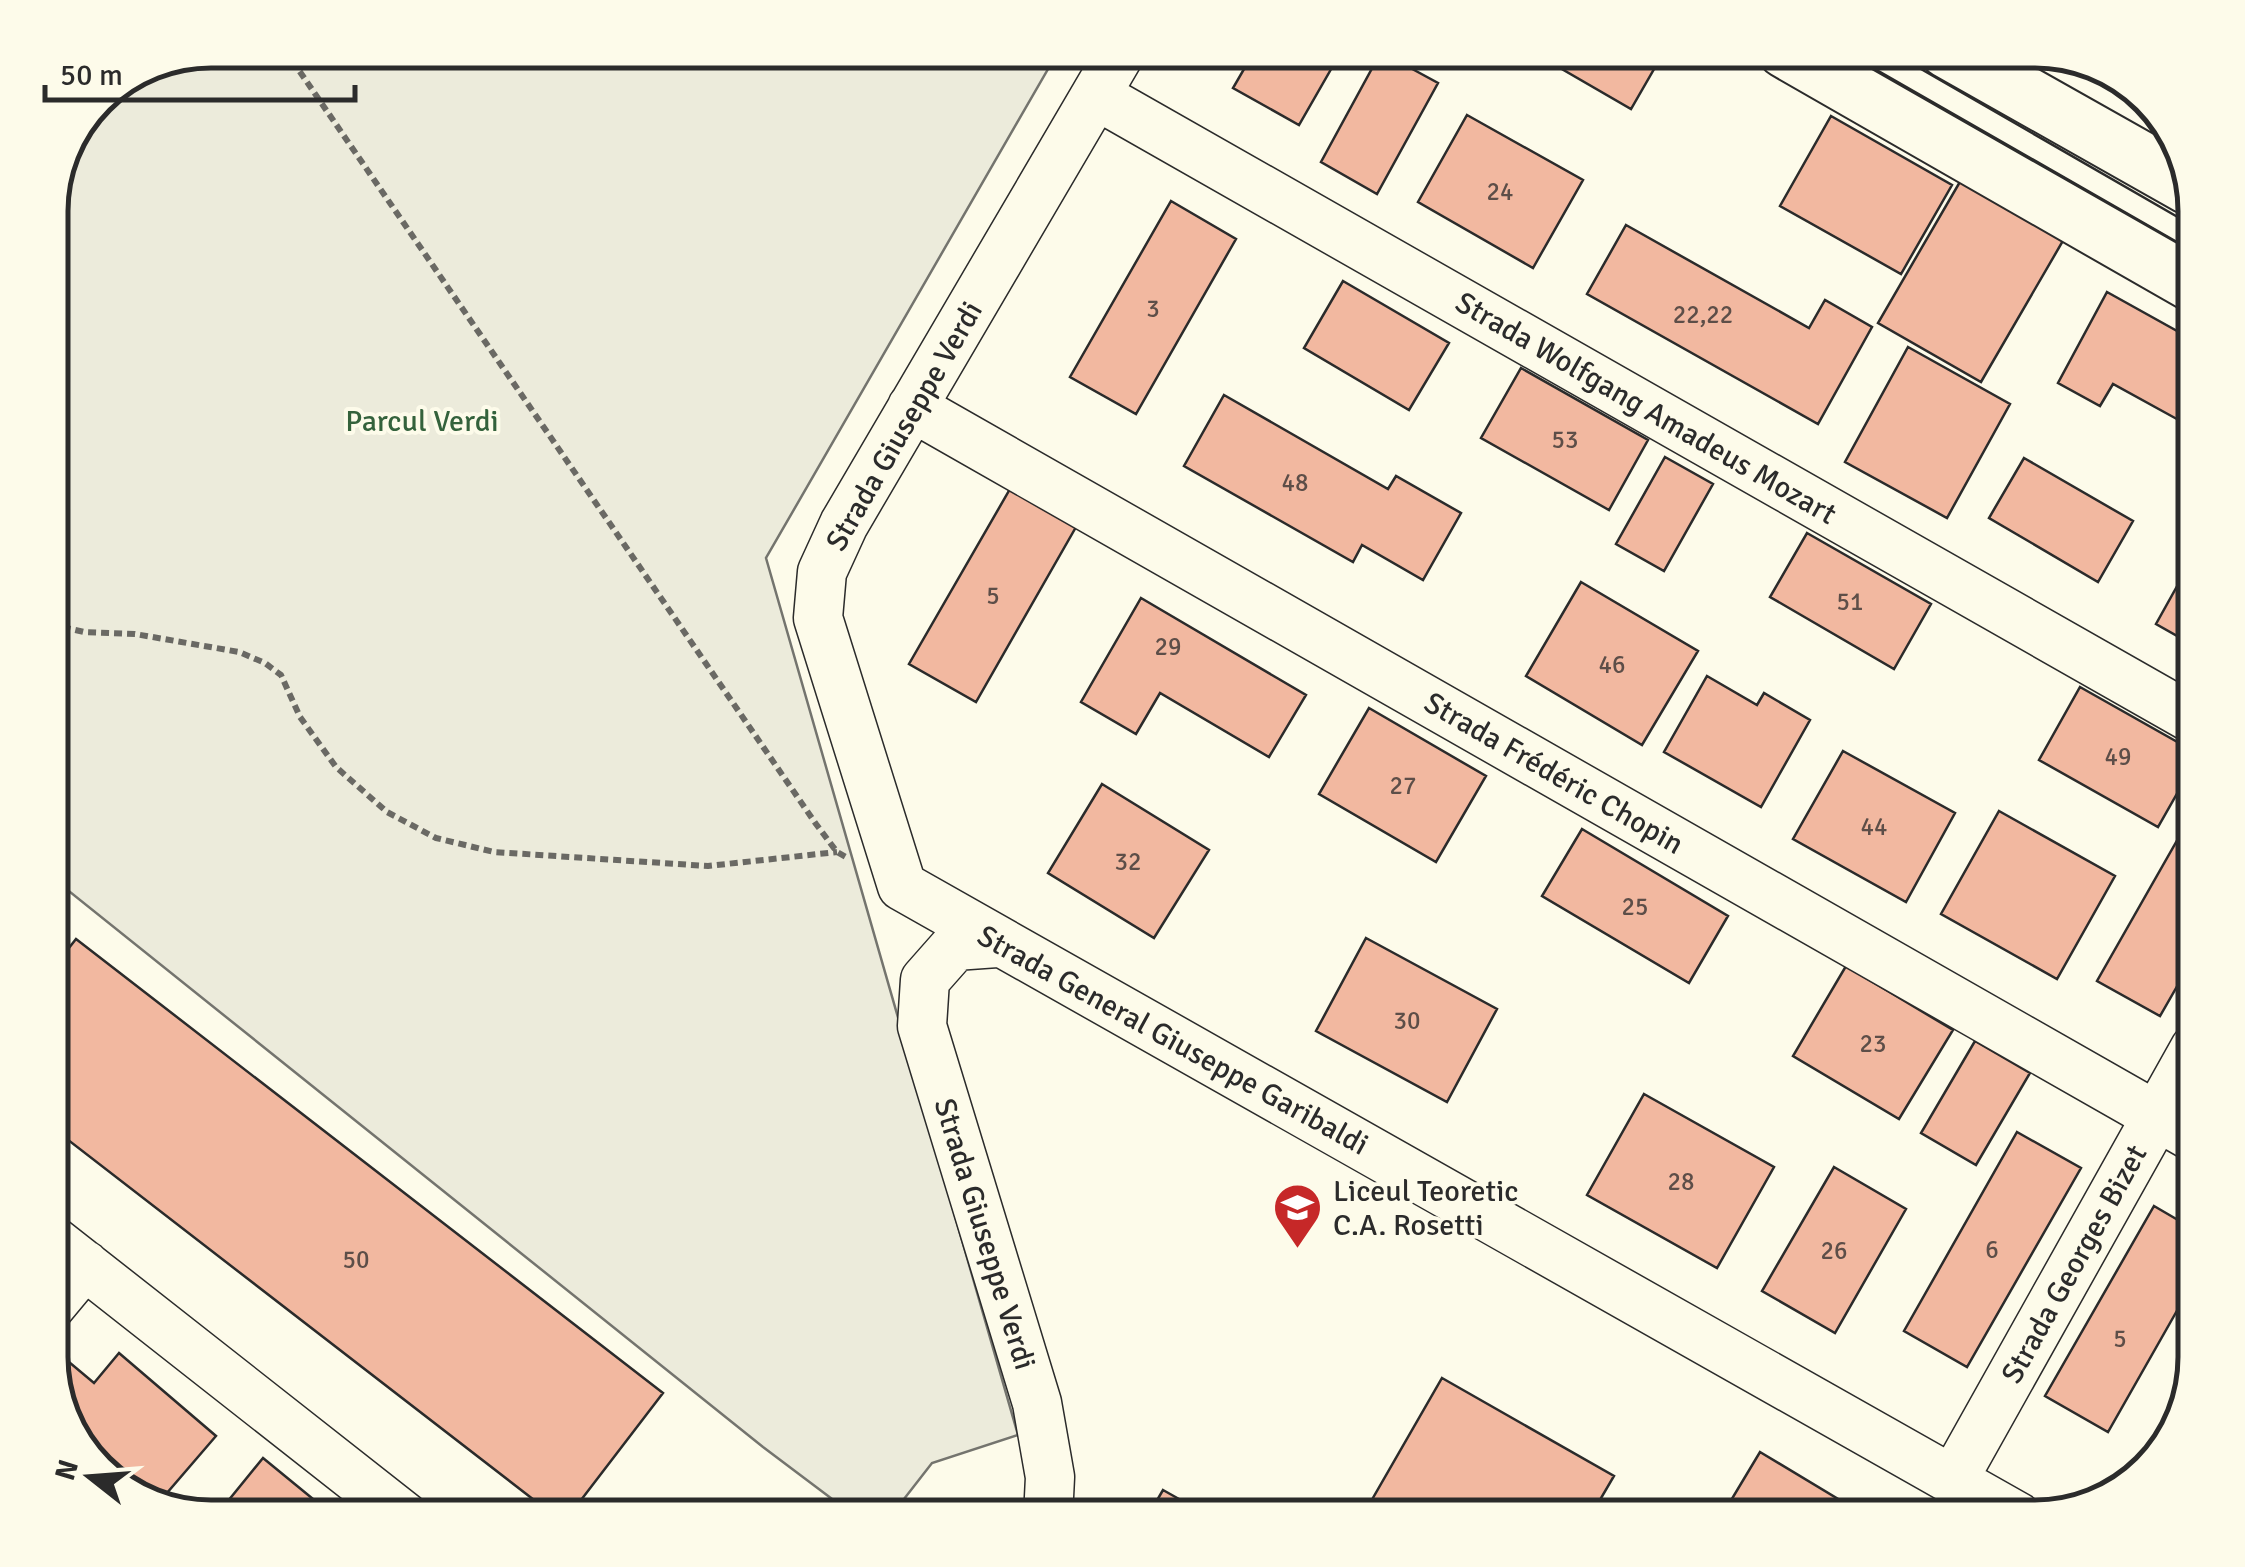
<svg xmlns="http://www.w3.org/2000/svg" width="2245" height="1567" font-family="Signika,sans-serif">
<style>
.green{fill:#ecebdb;stroke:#74746e;stroke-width:2.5}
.building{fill:#f2b8a0;stroke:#2b2b2b;stroke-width:2.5}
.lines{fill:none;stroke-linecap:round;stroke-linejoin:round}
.minor-casing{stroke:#2b2b2b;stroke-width:51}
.major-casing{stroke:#2b2b2b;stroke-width:59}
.path{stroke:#6a6964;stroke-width:6;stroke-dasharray:8 5;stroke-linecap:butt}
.minor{stroke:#fdfbea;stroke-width:48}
.major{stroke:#fdfbea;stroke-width:55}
.tram{stroke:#2b2b2b;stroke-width:2.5}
.labels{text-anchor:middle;stroke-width:8;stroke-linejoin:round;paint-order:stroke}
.number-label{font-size:25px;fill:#5d4e48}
.street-label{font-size:30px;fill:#2b2b2b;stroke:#fdfbea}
.park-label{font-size:30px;fill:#34623c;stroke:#fdfbea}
.poi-label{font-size:30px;fill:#2b2b2b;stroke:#fdfbea;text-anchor:start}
.rim{fill:none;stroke:#2b2b2b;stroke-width:5}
</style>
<rect width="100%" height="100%" fill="#fdfbea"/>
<path class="green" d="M211 50H1059L766 558 1018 1435 932 1463 890 1517H856L763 1447 50 876V201L97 97Z"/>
<path class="building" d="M1255 50H1342L1299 125 1233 88Z
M1529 50H1665L1631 109Z
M1381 52 1438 83 1377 194 1321 162Z
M1467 115 1583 180 1533 268 1418 202Z
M1831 116 1952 185 1901 274 1780 206Z
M1961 180 2064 239 1981 382 1878 323Z
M1171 201 1236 239 1136 414 1070 377Z
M1626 225 1809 328 1825 300 1872 327 1818 424 1587 294Z
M1343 281 1449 343 1409 410 1304 348Z
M2107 292 2195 341V429L2113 384 2100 406 2058 383Z
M1908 347 2010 404 1947 518 1845 462Z
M1521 368 1648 440 1609 510 1481 438Z
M1224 395 1388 489 1396 476 1461 513 1423 580 1362 545 1353 562 1184 466Z
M1665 457 1713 484 1664 571 1616 544Z
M2024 458 2133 521 2098 582 1989 518Z
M1010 489 1076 527 976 702 909 664Z
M1807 533 1931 604 1894 669 1770 597Z
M2195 554V646L2156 624Z
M1581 582 1698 651 1642 745 1526 676Z
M1141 598 1306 695 1269 757 1160 693 1136 734 1081 702Z
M1707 676 1757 705 1764 693 1810 720 1761 807 1664 752Z
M2080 687 2195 752V762L2158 827 2039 760Z
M1369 708 1486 776 1436 862 1319 794Z
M1843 751 1955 813 1906 902 1793 839Z
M1102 784 1209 850 1154 938 1048 873Z
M2195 809V955L2160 1016 2097 981Z
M1999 811 2115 876 2057 979 1941 914Z
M1582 829 1728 916 1689 983 1542 896Z
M1366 938 1497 1009 1447 1102 1316 1031Z
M76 939 663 1393 568 1517H556L50 1126V972Z
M1846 966 1953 1030 1899 1119 1793 1056Z
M1975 1041 2030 1073 1976 1165 1921 1133Z
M1644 1094 1774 1167 1717 1268 1587 1195Z
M2017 1132 2081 1168 1967 1367 1904 1331Z
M1834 1167 1906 1209 1835 1333 1762 1291Z
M2154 1206 2195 1230V1279L2108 1432 2045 1396Z
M119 1353 216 1436 160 1501 121 1490 71 1436 54 1380 69 1362 94 1383Z
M1442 1378 1614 1476 1590 1517H1362Z
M1760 1452 1868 1517H1721Z
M263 1458 335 1517H215Z
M1163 1490 1211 1517H1117L1126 1501 1149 1514Z
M741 1507 754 1517H733Z"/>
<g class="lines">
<defs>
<path id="minor" d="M1122 50 844 524 822 572 818 618 902 886 2018 1517
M1096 95 2195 720
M912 407 2195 1138
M997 943 955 946 925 980 922 1026 1037 1403 1050 1477 1048 1517
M50 1238 405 1517
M50 1307 85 1265
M1953 1480 2195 1048"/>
<path id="major" d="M1785 50 2195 285
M1947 50 2188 186"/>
</defs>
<use href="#minor" class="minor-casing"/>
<use href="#major" class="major-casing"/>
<path class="path" d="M285 50 816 824 837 852 846 857
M50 624 84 632 135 634 239 652 265 663 281 675 300 717 336 767 387 812 436 838 494 852 708 866 837 852"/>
<use href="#minor" class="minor"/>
<use href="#major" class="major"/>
<path class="tram" d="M1839 50 2195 253
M1888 50 2195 227"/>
</g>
<defs>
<symbol id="school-pin" viewBox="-11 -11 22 30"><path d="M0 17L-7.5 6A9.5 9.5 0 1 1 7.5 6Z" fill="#c62828" stroke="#fdfbea"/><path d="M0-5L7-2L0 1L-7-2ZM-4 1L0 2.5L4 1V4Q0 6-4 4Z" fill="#fff"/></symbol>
</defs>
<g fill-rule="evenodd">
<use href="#school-pin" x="1270" y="1180" width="55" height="75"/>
</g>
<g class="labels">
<g class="number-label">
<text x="1500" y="200">24</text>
<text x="1153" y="317">3</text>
<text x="1703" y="323">22,22</text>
<text x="1565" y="448">53</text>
<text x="1295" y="491">48</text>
<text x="993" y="604">5</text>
<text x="1850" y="610">51</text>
<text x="1168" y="655">29</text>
<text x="1612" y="673">46</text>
<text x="2118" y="765">49</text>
<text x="1403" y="794">27</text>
<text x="1874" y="835">44</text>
<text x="1128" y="870">32</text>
<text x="1635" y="915">25</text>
<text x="1407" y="1029">30</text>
<text x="1873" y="1052">23</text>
<text x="1681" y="1190">28</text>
<text x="1992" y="1258">6</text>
<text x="1834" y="1259">26</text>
<text x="356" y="1268">50</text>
<text x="2120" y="1347">5</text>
</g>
<g class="street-label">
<text transform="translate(1646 408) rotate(30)" y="10">Strada Wolfgang Amadeus Mozart</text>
<text transform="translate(904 426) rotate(-60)" y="10">Strada Giuseppe Verdi</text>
<text transform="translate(1554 773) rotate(30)" y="10">Strada Frédéric Chopin</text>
<text transform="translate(1173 1040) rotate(29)" y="10">Strada General Giuseppe Garibaldi</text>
<text transform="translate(985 1234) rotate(73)" y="10">Strada Giuseppe Verdi</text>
<text transform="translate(2074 1264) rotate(-61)" y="10">Strada Georges Bizet</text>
</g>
<g class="park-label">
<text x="422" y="431">Parcul Verdi</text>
</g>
<g class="poi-label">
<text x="1333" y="1201">Liceul Teoretic<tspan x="1333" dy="34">C.A. Rosetti</tspan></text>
</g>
</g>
<path d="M0 0H2245V1567H0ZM211 68H2035A143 143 0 0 1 2178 211V1357A143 143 0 0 1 2035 1500H211A143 143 0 0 1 68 1357V211A143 143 0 0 1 211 68Z" fill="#fdfbea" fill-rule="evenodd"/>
<path class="rim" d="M211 68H2035A143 143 0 0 1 2178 211V1357A143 143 0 0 1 2035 1500H211A143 143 0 0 1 68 1357V211A143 143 0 0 1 211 68Z"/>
<g transform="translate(90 1477) rotate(287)" stroke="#fdfbea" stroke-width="8" paint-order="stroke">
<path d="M0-8L18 38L0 25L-18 38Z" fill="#2b2b2b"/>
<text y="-15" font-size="28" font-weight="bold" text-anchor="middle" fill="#2b2b2b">N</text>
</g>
<path d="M45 85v15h310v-15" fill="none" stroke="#2b2b2b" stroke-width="5"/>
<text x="60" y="85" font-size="30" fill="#2b2b2b" stroke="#fdfbea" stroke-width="8" paint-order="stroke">50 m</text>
</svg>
